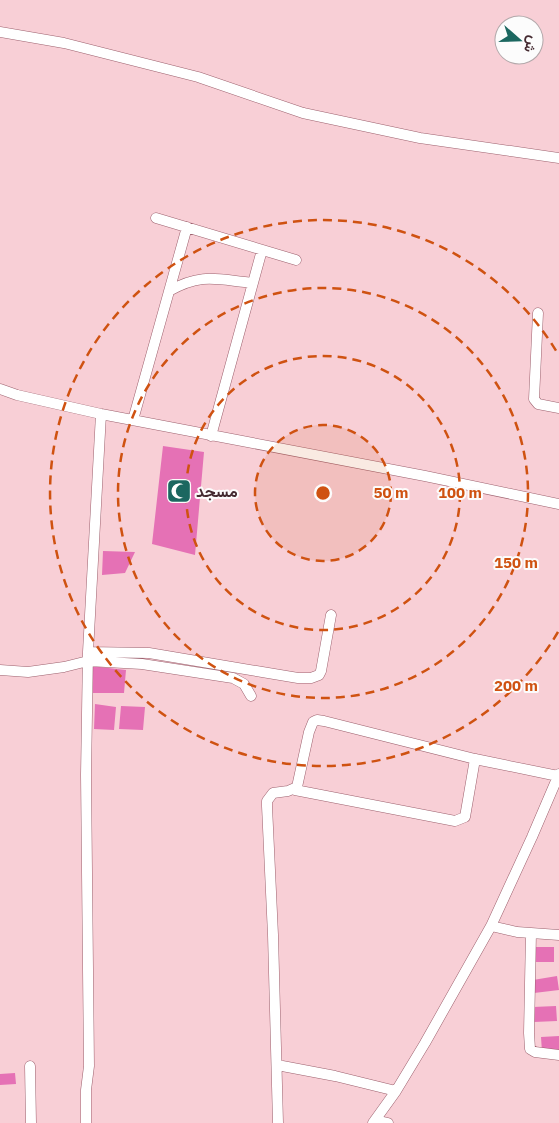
<svg xmlns="http://www.w3.org/2000/svg" width="559" height="1123" font-family="'IBM Plex Sans',Vazirmatn,sans-serif">
<style>
.building{fill:#e571b5}
.lines{fill:none;stroke-linecap:round;stroke-linejoin:round}
.street-casing{stroke:#9d616e;stroke-width:11}
.street{stroke:#fff;stroke-width:10}
.ring{fill:none;stroke:#cf5211;stroke-width:2.5;stroke-dasharray:9 6}
.labels{text-anchor:middle;stroke-width:4;stroke-linejoin:round;paint-order:stroke}
.poi-label{font-size:16px;font-weight:bold;fill:#442a30;stroke:#fcfcfc;text-anchor:start}
.centre{fill:#cf5211;stroke:#fcfcfc;stroke-width:2.5}
.ring-label{font-size:15px;text-anchor:middle;font-weight:bold;fill:#cf5211;stroke:#fcfcfc;stroke-width:4;stroke-linejoin:round;paint-order:stroke}
</style>
<rect width="100%" height="100%" fill="#f8cfd6"/>
<path class="building" d="M163 446 204 452 195 555 152 544Z
M103 551 135 552 125 573 102 575Z
M91 666 126 670 124 693H93Z
M95 704 116 707 114 730 94 729Z
M121 706 145 707 143 730 119 729Z
M534 947H554V962H534Z
M557 976 559 990 534 993 533 980Z
M556 1006 557 1021 534 1022 533 1007Z
M559 1036V1051L542 1052 541 1037Z
M15 1073 16 1084 0 1085V1074Z"/>
<g class="lines">
<defs>
<path id="street" d="M0 32 64 43 198 77 303 113 420 138 559 158
M156 218 296 260
M169 291C203 272 218 280 253 283
M538 313 534 399 538 404 559 408
M0 389 17 395 101 414 425 476 559 504
M133 420 187 227
M211 436 262 250
M88 652 149 653 298 678H311L319 675 321 671 331 615
M0 670 28 672 64 667 88 661 142 664 233 678 244 684 251 696
M295 790 455 821 465 817 475 759
M491 926 517 932 559 935
M531 933 529 1033 530 1049 535 1052 559 1055
M277 1065 335 1076 396 1091
M30 1066 31 1123
M375 1120 388 1123
M86 1123V1090L89 1066 86 775 88 652 101 414
M278 1123 273 935 267 806V801L273 793 288 791 297 787 309 732 313 722 317 720 324 721 475 759 558 776
M373 1123 396 1091 425 1043 491 926 532 837 559 774"/>
</defs>
<use href="#street" class="street-casing"/>
<use href="#street" class="street"/>
</g>
<circle cx="323" cy="493" r="68" fill="#cf5211" fill-opacity=".12"/>
<g class="ring">
<circle cx="323" cy="493" r="68"/>
<circle cx="323" cy="493" r="137"/>
<circle cx="323" cy="493" r="205"/>
<path d="M558 632A273 273 0 1 1 558 354"/>
</g>
<defs>
<symbol id="mosque-square" viewBox="-11 -11 22 22"><rect x="-9" y="-9" width="18" height="18" rx="4" fill="#1c6760" stroke="#fcfcfc"/><path d="M3.5-4.9A6 6 0 1 0 3.5 4.9A5 5 0 1 1 3.5-4.9Z" fill="#fff"/></symbol>
</defs>
<g fill-rule="evenodd">
<use href="#mosque-square" x="165" y="477" width="28" height="28"/>
</g>
<g class="labels">
<g class="poi-label">
<text x="196" y="497">مسجد</text>
</g>
</g>
<circle cx="323" cy="493" r="8" class="centre"/>
<g class="ring-label">
<text x="391" y="498">50 m</text>
<text x="460" y="498">100 m</text>
<text x="516" y="568">150 m</text>
<text x="516" y="691">200 m</text>
</g>
<g transform="translate(519 40) rotate(110)"><circle r="24" fill="#fcfcfc" stroke="#b2a8aa"/>
<path d="M0-4L9 19L0 12L-9 19Z" fill="#1c6760"/>
<text y="-8" font-size="14" font-weight="bold" text-anchor="middle" fill="#442a30">ش</text>
</g>
</svg>
